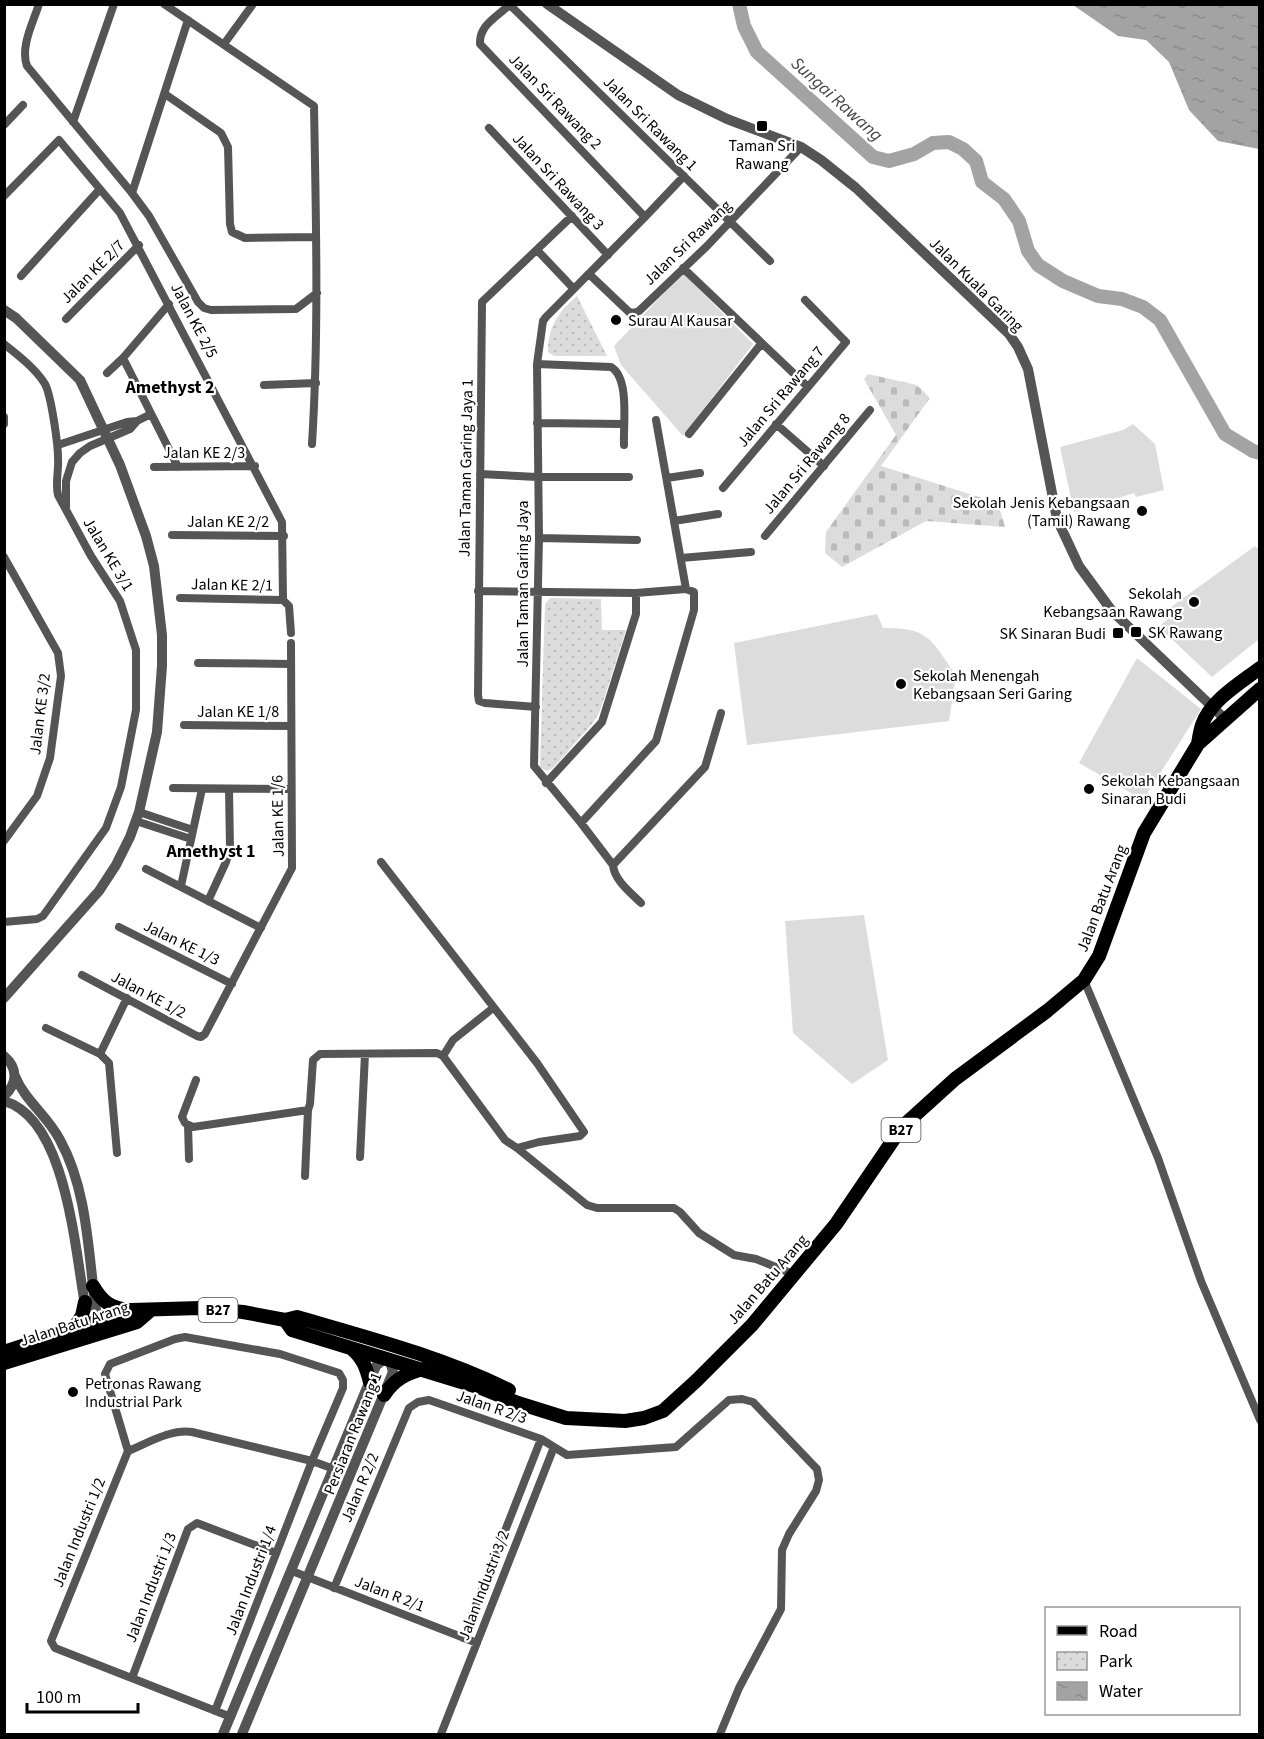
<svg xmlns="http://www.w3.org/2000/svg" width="1264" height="1739" font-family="'Source Sans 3',sans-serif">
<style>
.grass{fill:#dcdcdc}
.cemetery{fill:url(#cemetery-stones)}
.park{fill:url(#park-dots)}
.water{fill:url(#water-ripples)}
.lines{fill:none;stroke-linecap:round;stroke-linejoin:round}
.river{stroke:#a3a3a3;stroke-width:14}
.minor{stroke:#555;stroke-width:8}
.tertiary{stroke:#555;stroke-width:10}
.primary{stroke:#000;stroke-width:14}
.poi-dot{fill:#000;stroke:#fff;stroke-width:2}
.labels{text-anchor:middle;stroke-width:4.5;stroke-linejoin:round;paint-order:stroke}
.shield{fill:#fff;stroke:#4c4c4c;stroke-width:1.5}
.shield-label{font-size:15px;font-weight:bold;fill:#000}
.street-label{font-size:16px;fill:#000;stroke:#fff}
.poi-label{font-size:16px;fill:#000;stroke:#fff;text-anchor:start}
.water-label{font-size:18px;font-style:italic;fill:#444;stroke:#fff}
.neighbourhood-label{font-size:18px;font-weight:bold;fill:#000;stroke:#fff}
</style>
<defs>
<pattern id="cemetery-stones" width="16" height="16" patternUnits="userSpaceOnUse" patternTransform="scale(1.5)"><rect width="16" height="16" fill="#dcdcdc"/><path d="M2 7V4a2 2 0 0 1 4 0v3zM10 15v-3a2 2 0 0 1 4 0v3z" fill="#bbb"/></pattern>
<pattern id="park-dots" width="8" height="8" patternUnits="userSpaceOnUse" patternTransform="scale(1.5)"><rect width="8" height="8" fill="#dcdcdc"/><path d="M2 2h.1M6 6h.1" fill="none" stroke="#bbb" stroke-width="1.8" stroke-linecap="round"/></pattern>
<pattern id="water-ripples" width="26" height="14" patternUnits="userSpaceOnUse" patternTransform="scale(1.5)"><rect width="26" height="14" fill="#a3a3a3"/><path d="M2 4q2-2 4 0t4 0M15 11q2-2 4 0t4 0" fill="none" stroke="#8b8b8b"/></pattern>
</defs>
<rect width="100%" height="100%" fill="#fff"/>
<path class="grass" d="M683 273 753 344 683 436 621 365 614 346Z
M1133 424 1155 444 1164 490 1136 497 1134 493 1074 512 1060 447 1123 430Z
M1255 546 1260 550 1259 639 1212 677 1159 627 1175 612 1171 607Z
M877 614 883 628C929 627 931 640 956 675L949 721 747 745 734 643Z
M1137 658 1201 709 1143 800 1079 763Z
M864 915 888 1060 852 1084 793 1033 785 921Z"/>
<path class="cemetery" d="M868 374 917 385 930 398 881 466 998 503 1005 527 926 521 842 567 825 553 826 532 896 435 864 379Z"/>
<path class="park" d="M577 296 607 356H554L548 352C548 327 558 312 577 296Z
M550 598 601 599 602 630H626L600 711 593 723 554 767 547 771 540 767 545 604Z"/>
<path class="water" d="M1073 5H1259V149L1218 141 1189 110 1169 62 1146 40 1118 36Z"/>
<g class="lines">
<path class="river" d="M739 4 744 26 757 52 873 157 889 161 914 154 933 143 949 142 963 149 976 161 982 182 1004 199 1019 221 1028 251 1038 265 1063 281 1098 296 1122 299 1143 307 1160 320 1225 434 1253 451 1260 453"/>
<path class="minor" d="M39 4C33 23 20 47 27 66L132 193 149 216 198 302 204 308 211 310 296 309 317 293
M164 4 314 106C316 219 319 332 312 444
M224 44 253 4
M165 94 221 133 228 147 230 224 232 232 245 238 316 237
M73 122 114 4
M4 125 23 105
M489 128 608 255
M132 193 188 20
M4 196 59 140 120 213 282 522 283 600
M645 217 480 44C479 26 495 18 507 7L511 6 770 261
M537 250 573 288
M683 268 808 387
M589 274 629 312 634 313 639 311 707 246 801 147
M21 276 100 189
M66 319 139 245
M4 344C18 355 36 369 45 384 51 395 58 443 58 458 59 470 55 483 58 495L91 556 120 601 136 650V710L121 787 106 828 43 916 37 919 4 922
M123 358 178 467
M537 364 611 367C630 378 623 425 624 445
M107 373 123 358 169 304
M264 385 316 383
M4 417V424
M656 420 686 589
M537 423 623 424
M776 424 824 466
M689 434 761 344
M58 445 127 422 137 421
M154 467 255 466
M480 474 537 477H629
M667 478 700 473
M723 488 846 342 805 300
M66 507V481L72 462 80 453 90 446 130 429 137 421 151 414
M674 521 718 514
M172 535 284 536
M765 536 870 410
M539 538 637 540
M4 557 58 653 61 676 50 758 37 796 4 841
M681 558 751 552
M478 591 636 593 686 589 694 592V610L656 741 581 823
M180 598 283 600
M283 600 289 606 291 633
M198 663 291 664
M536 707 485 703 479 701 478 695 482 302 572 216
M184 725 291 726
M546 783 602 722 636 614V593
M173 788 291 789
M139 812 193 830
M136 821 191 839
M381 862 537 1063 584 1132 580 1136 539 1142 517 1148
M613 865 705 767 721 713
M146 869 261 928
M181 886 202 789
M208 901 226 862 230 848 229 789
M641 903C631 893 614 880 613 865L581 823 534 766 539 538 537 364 543 321 546 317 645 217 684 176
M119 927 232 984
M82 975 197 1036 201 1037 205 1034 292 868 291 643
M1084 980 1158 1158 1201 1281 1260 1420
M46 1028 100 1054 109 1063 117 1153
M100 1054 127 998
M443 1056 453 1040 493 1008
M196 1080 182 1117 185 1123 193 1127 308 1110
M188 1125 189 1159
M360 1157 365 1054
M305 1176 308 1110 310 1104 313 1060 320 1054 437 1053 443 1056 505 1140 517 1148 587 1205 597 1208H674L680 1212 699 1233 734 1255 756 1259 793 1274
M128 1451 105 1374 110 1364 175 1339 185 1337 280 1354 339 1373 343 1380V1388L312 1461 215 1711
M292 1571 477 1643
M334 1588 409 1408 418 1402 429 1400 541 1439 567 1455 676 1447 729 1400 742 1399 753 1402 817 1469 819 1480 816 1491 789 1534 782 1550 781 1609 739 1688 720 1734
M463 1638 541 1439
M132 1678 188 1529 197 1523 276 1553
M231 1717 55 1648 51 1641 128 1451C148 1443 170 1429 192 1432L312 1461 334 1469
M441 1734 554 1447"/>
<path class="tertiary" d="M547 4 678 95 727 119 801 147 821 160 856 188 1009 334 1018 347 1028 369 1057 519 1079 566 1112 611 1226 720
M4 310 16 318 80 380 120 465 146 536 154 566 162 635V666L157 732 139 812 130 837 116 865 99 891 4 998
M4 1056C18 1068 18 1083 4 1096
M15 1076C25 1101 48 1116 60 1140 88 1191 88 1253 96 1310L102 1328
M4 1101C68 1119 75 1255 86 1310
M223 1734 376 1366 382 1361 389 1358 393 1372 242 1734"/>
<path class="primary" d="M1198 744C1199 738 1200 731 1202 725 1210 701 1240 683 1260 668
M93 1286C102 1302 111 1308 129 1310
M285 1320 297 1317C369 1338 442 1357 509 1390
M74 1328 82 1316 85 1302
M351 1348C363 1358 366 1367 370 1382
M4 1352 132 1310 200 1308 243 1312 285 1320 292 1330 481 1388 518 1403 566 1418 625 1421 644 1418 663 1411 696 1381 752 1325 836 1224 902 1127 955 1079 1047 1011 1084 980 1099 956 1144 833 1198 744 1260 689
M4 1363 137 1322 151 1310
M384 1395C394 1380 406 1373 424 1369"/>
</g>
<g class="poi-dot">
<rect x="756" y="120" width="12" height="12" rx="3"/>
<circle cx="616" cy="320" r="6"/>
<circle cx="1142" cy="511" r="6"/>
<circle cx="1194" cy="602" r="6"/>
<rect x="1130" y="626" width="12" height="12" rx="3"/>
<rect x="1112" y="627" width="12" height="12" rx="3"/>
<circle cx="901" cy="684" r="6"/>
<circle cx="1089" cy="789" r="6"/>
<circle cx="73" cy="1392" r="6"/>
</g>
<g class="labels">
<g class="shield">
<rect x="881.5" y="1118" width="39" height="24" rx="4.5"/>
<rect x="198.5" y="1298" width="39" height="24" rx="4.5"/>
</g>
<g class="shield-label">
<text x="901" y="1135">B27</text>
<text x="218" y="1315">B27</text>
</g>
<g class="street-label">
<text transform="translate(556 101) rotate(46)" y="6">Jalan Sri Rawang 2</text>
<text transform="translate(651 123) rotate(45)" y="6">Jalan Sri Rawang 1</text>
<text transform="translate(559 181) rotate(47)" y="6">Jalan Sri Rawang 3</text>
<text transform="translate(687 242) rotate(-44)" y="6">Jalan Sri Rawang</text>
<text transform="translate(92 271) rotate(-45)" y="6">Jalan KE 2/7</text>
<text transform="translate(977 284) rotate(45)" y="6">Jalan Kuala Garing</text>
<text transform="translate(195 320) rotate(62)" y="6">Jalan KE 2/5</text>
<text transform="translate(780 396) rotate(-50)" y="6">Jalan Sri Rawang 7</text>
<text x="204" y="458">Jalan KE 2/3</text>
<text transform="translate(806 463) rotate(-50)" y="6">Jalan Sri Rawang 8</text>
<text transform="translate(465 468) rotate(-89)" y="6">Jalan Taman Garing Jaya 1</text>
<text x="228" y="527">Jalan KE 2/2</text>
<text transform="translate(109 554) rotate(59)" y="6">Jalan KE 3/1</text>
<text transform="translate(232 584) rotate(1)" y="6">Jalan KE 2/1</text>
<text transform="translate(522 584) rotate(-90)" y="6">Jalan Taman Garing Jaya</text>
<text x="238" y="717">Jalan KE 1/8</text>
<text transform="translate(39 714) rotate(-83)" y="6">Jalan KE 3/2</text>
<text transform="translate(277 816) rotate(-91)" y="6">Jalan KE 1/6</text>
<text transform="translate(1101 898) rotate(-69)" y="6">Jalan Batu Arang</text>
<text transform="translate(182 942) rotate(26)" y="6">Jalan KE 1/3</text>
<text transform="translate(149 994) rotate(28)" y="6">Jalan KE 1/2</text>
<text transform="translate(767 1279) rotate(-49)" y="6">Jalan Batu Arang</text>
<text transform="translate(74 1323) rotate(-18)" y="6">Jalan Batu Arang</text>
<text transform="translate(492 1406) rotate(19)" y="6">Jalan R 2/3</text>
<text transform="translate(352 1433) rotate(-68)" y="6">Persiaran Rawang 1</text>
<text transform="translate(359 1487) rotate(-67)" y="6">Jalan R 2/2</text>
<text transform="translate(78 1532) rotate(-68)" y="6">Jalan Industri 1/2</text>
<text transform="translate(250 1580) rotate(-69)" y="6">Jalan Industri 1/4</text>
<text transform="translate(483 1585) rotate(-69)" y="6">Jalan Industri 3/2</text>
<text transform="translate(150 1587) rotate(-69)" y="6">Jalan Industri 1/3</text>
<text transform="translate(390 1593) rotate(21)" y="6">Jalan R 2/1</text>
</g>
<g class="poi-label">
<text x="762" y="151" text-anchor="middle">Taman Sri<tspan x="762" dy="18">Rawang</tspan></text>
<text x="628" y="326">Surau Al Kausar</text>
<text x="1130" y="508" text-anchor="end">Sekolah Jenis Kebangsaan<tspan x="1130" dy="18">(Tamil) Rawang</tspan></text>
<text x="1182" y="599" text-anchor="end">Sekolah<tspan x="1182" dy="18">Kebangsaan Rawang</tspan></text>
<text x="1148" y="638">SK Rawang</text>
<text x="1106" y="639" text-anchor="end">SK Sinaran Budi</text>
<text x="913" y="681">Sekolah Menengah<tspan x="913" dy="18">Kebangsaan Seri Garing</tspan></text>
<text x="1101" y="786">Sekolah Kebangsaan<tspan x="1101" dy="18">Sinaran Budi</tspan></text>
<text x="85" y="1389">Petronas Rawang<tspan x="85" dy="18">Industrial Park</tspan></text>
</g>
<g class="water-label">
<text transform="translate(837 99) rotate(42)" y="6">Sungai Rawang</text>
</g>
<g class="neighbourhood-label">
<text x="170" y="393">Amethyst 2</text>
<text x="211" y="857">Amethyst 1</text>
</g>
</g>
<rect width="1264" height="1739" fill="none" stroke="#000000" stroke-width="12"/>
<rect x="1045" y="1607" width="195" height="108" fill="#ffffff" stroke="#999999" stroke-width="1.5"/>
<rect x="1057" y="1626" width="30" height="9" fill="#000000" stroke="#999999" stroke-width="1.5"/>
<text x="1099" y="1637" font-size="18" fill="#000000">Road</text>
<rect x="1057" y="1652" width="30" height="18" fill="url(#park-dots)" stroke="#999999" stroke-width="1.5"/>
<text x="1099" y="1667" font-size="18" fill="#000000">Park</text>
<rect x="1057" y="1682" width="30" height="18" fill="url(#water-ripples)" stroke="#999999" stroke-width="1.5"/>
<text x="1099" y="1697" font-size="18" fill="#000000">Water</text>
<path d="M27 1703v9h111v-9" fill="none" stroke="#000000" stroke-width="3"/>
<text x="36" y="1703" font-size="18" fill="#000000" stroke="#ffffff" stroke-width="4.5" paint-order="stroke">100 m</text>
</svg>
